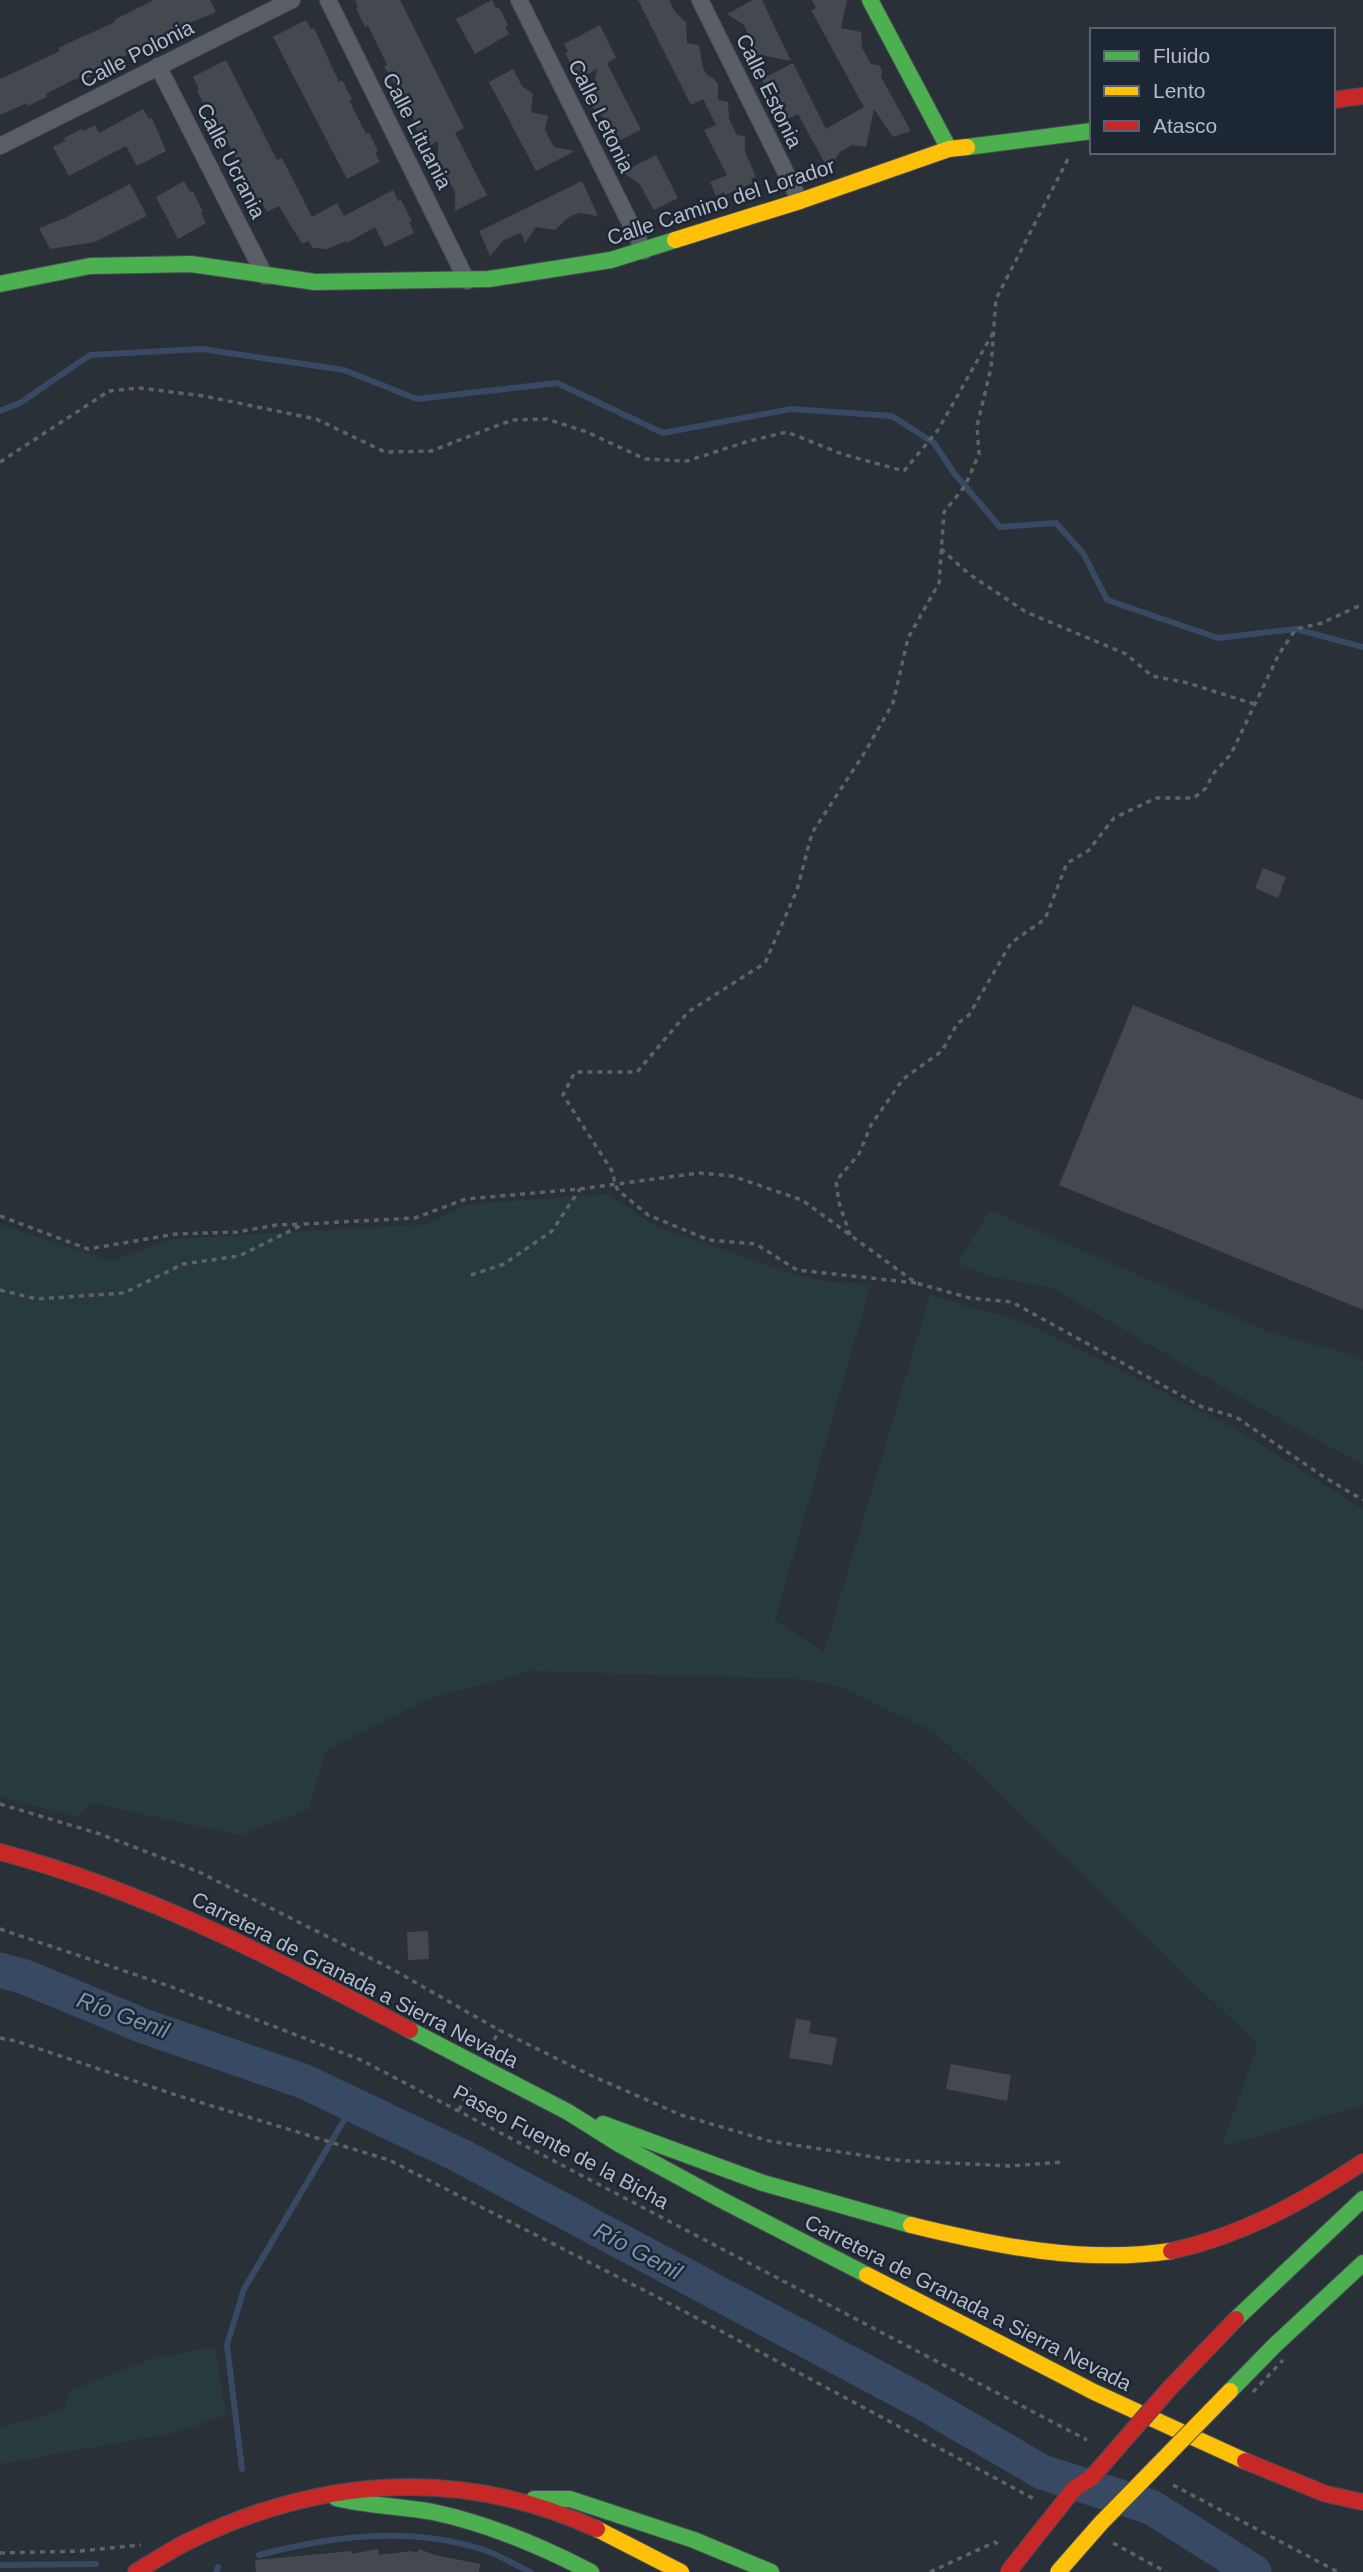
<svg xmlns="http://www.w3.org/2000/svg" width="1363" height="2572" font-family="Helvetica,sans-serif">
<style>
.green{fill:#273a3e}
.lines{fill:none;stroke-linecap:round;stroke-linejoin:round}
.stream{stroke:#384963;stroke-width:6}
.river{stroke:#384963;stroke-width:35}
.building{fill:#444950}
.street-casing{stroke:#484c53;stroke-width:18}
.fast-casing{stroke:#484c53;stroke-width:18}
.slow-casing{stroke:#484c53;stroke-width:18}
.jam-casing{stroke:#484c53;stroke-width:18}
.path{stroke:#5d636a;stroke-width:3.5;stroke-dasharray:5 5;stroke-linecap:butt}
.street{stroke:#5a5e66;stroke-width:16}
.fast{stroke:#4caf50;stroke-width:16}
.slow{stroke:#ffc107;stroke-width:16}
.jam{stroke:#c62828;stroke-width:16}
.slow-bridge-casing{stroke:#474c53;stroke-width:18;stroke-linecap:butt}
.jam-bridge-casing{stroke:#474c53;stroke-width:18;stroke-linecap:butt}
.path-bridge{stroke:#5d636a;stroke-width:3.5;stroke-dasharray:5 5;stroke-linecap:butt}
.slow-bridge{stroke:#ffc107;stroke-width:16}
.jam-bridge{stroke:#c62828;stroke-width:16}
.labels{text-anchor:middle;stroke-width:5;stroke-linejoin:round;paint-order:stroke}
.street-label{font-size:21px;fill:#b4bcc9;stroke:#1d2633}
.water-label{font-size:23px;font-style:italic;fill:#7c92b1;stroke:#1d2633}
</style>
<rect width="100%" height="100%" fill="#2a3038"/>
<path class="green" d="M607 1194 655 1226 795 1275 830 1282 871 1284 775 1620 824 1652 930 1295 1027 1323 1236 1429 1363 1509V2105L1221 2147 1258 2045 935 1732 838 1686 800 1679 531 1671 428 1699 325 1751 309 1809 240 1835 91 1803 75 1817 0 1796V1224L112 1261 173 1239 427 1224 469 1204Z
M990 1210 1271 1333 1350 1354 1363 1361V1465L1235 1394 1052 1288 993 1277 957 1264Z
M215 2346 226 2415 174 2433 0 2464V2428L64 2409 69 2391 149 2360Z"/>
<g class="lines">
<path class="stream" d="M0 411 20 403 90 355 202 349 344 370 417 399 557 383 663 433 791 409 892 416 934 443 954 473 1000 527 1056 523 1083 553 1107 600 1218 638 1296 629 1363 647
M242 2469 227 2345 244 2289 353 2105
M259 2555C331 2536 408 2526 481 2549 498 2554 514 2564 530 2572
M0 2565 96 2564
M216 2572 218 2567"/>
<path class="river" d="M0 1970 25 1977 146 2027 303 2081 461 2156 922 2402 1042 2472 1151 2507 1254 2572"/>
</g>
<path class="building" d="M154 0H210L216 12 166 33 167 35 158 39 159 42 110 62 111 64 102 68 103 71 84 80 83 77 73 80 46 94 47 97 38 101 28 106 27 103 0 115V79L60 51 58 48 115 22 114 20Z
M355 0H400L464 128 455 133 487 195 455 211V192L451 185 438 173V141L428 147 424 139 421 140 412 121 414 120 411 112 384 66 387 65 368 25 365 27 356 8 358 7Z
M492 0 496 8 499 7 508 25 505 26 509 34 475 54 456 19Z
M638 0H669L675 12 686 22 687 43 699 45 703 68 707 75 714 79 718 84V100L728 102 729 119 737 135 745 136V152L756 177 751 179 753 183 725 195 724 192 716 196 710 182 727 175 704 130 716 125 703 99 691 105Z
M753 0H762L791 61 751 53 750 38 744 25 727 14Z
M812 0H847L841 28 861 32 862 48 871 64 879 65 882 71 881 77 911 131 893 137 874 109 866 147 852 145 840 152 828 169 798 114 779 123 783 105 777 93 760 80 793 63 826 129 864 107 811 10 816 8Z
M306 20 311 29 314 28 339 82 342 80 352 99 349 100 366 134 369 133 378 151 375 152 380 162 347 179 273 37Z
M600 25 616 58 607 63 641 130 610 145 605 119 592 107 591 102 597 69 581 78 577 70 574 71 565 53 568 52 564 44Z
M226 60 277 160 282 158 312 217 337 203 344 216 393 190 398 201 401 200 412 221 409 222 414 233 385 247 375 227 347 243 346 241 327 249 313 248 308 241 302 244 279 206 267 212 261 200 259 201 206 102 203 103 197 90 199 89 193 77Z
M513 69 522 86 533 94 531 112 548 116 545 130 554 147 575 151 536 171 489 82Z
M143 109 149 119 152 118 166 151 137 166 126 146 69 176 53 147 65 141 64 138 82 129 83 131 95 125 99 133Z
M656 155 678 198 654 210 639 183 622 172Z
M184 181 190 192 193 191 203 212 201 213 206 223 178 239 156 197Z
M582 181 598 216 579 213 569 217 555 230 536 227 525 243 521 233 504 240 490 256 479 231Z
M130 184 147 216 95 242 50 249 39 228 63 219Z
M1263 868 1286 877 1278 898 1255 888Z
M1133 1005 1363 1100V1310L1059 1185Z
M428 1931 429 1959 408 1960 407 1932Z
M796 2019 811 2021 809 2033 837 2038 832 2065 789 2058Z
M951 2064 1011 2075 1007 2101 946 2089Z
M378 2549 379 2555 411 2551 417 2553 419 2549 435 2555 480 2564 479 2572H256L255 2560 352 2551V2554Z"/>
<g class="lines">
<defs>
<path id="street" d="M328 0 467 281
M519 0 644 251
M700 0 800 201
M158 66 265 276
M0 146 292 0"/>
<path id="fast" d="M870 0 949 149
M967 147 1092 131
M0 284 90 266 191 264 315 282 489 279 611 260 675 240
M410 2030 568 2112 619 2144 720 2199 867 2275
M603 2124 763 2183 911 2225
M1236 2319 1363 2199
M1230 2391 1273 2347 1363 2263
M336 2498C368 2506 401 2506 433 2512 489 2524 541 2546 591 2572
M534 2499H570L694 2540 771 2572"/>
<path id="slow" d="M675 240 800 201 949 149 967 147
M911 2225C996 2246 1084 2264 1171 2251
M867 2275 1094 2392 1245 2461
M597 2529 681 2572"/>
<path id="jam" d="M1333 100 1363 96
M0 1852C146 1891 278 1960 410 2030
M1171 2251C1243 2235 1303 2202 1363 2162
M1245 2461 1326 2494 1363 2502
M136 2572C154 2561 172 2549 191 2540 325 2476 461 2467 597 2529"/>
</defs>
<use href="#street" class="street-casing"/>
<use href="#fast" class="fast-casing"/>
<use href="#slow" class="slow-casing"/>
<use href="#jam" class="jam-casing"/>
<path class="path" d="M0 462 109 391 140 388 204 396 316 419 385 452 431 451 512 420 547 419 587 432 645 459 687 461 749 441 787 432 842 454 904 471 938 430 993 333
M941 549 969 574 1026 612 1126 654 1152 676 1188 683 1254 704
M0 1216 88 1249 176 1234 237 1232 276 1225 302 1224
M850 1235 839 1203 836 1181 859 1154 871 1125 903 1079 942 1051 957 1024 969 1015 1011 943 1045 919 1067 863 1088 851 1114 818 1156 798H1194L1206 788 1213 774 1231 754 1279 654 1296 629 1322 623 1363 604
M471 1275 504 1264 552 1231 580 1189
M916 1283 797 1270 756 1244 709 1240 648 1215 619 1191 614 1184V1174L563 1095 575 1072H637L688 1012 765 963 797 890 812 833 865 752 893 703 908 638 939 583 944 512 965 486 979 454 977 426 991 368 996 299 1070 155
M0 1290 37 1299 124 1293 183 1264 239 1256 304 1224 415 1218 466 1199 580 1189 699 1173 732 1176 802 1200 916 1283 970 1298 1012 1302 1202 1407 1236 1417 1324 1477 1363 1500
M0 1804 100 1834 199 1872 390 1968 499 2030 590 2075 681 2115 769 2141 893 2160 1010 2166 1063 2162
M0 1929 169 1986 361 2060 1087 2440
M0 2038 16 2041 173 2094 389 2160 663 2300 1036 2500
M490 2049 499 2030
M459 2110 472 2084
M1173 2485 1338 2572
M1113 2543 1166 2572
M0 2553 80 2551 141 2545
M930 2572 995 2542 1000 2546"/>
<use href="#street" class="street"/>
<use href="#fast" class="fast"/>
<use href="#slow" class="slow"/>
<use href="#jam" class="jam"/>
<defs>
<path id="slow-bridge" d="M1058 2572 1101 2523 1230 2391"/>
<path id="jam-bridge" d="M1008 2572 1074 2489 1092 2477 1168 2390 1236 2319"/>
</defs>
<use href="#slow-bridge" class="slow-bridge-casing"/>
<use href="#jam-bridge" class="jam-bridge-casing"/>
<path class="path-bridge" d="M1253 2392 1283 2360"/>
<use href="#slow-bridge" class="slow-bridge"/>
<use href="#jam-bridge" class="jam-bridge"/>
</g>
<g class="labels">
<g class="street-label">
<text transform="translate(137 54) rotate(-27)" y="7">Calle Polonia</text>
<text transform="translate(769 91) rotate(64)" y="7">Calle Estonia</text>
<text transform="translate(601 116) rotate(64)" y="7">Calle Letonia</text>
<text transform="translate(417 131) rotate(63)" y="7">Calle Lituania</text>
<text transform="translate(231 161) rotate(63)" y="7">Calle Ucrania</text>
<text transform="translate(721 202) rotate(-18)" y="7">Calle Camino del Lorador</text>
<text transform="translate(355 1980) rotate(27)" y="7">Carretera de Granada a Sierra Nevada</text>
<text transform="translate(561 2147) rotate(28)" y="7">Paseo Fuente de la Bicha</text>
<text transform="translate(968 2303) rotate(27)" y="7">Carretera de Granada a Sierra Nevada</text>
</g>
<g class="water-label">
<text transform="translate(123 2015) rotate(20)" y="8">Río Genil</text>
<text transform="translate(638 2251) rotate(28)" y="8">Río Genil</text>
</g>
</g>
<rect x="1090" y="28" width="245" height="126" fill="#1d2633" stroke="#59626f" stroke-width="2"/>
<rect x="1104" y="51" width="35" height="10" fill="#4caf50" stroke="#59626f" stroke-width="2"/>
<text x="1153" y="63" font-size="21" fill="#b4bcc9">Fluido</text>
<rect x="1104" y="86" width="35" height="10" fill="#ffc107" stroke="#59626f" stroke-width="2"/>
<text x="1153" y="98" font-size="21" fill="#b4bcc9">Lento</text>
<rect x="1104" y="121" width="35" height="10" fill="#c62828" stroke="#59626f" stroke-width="2"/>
<text x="1153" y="133" font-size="21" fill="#b4bcc9">Atasco</text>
</svg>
